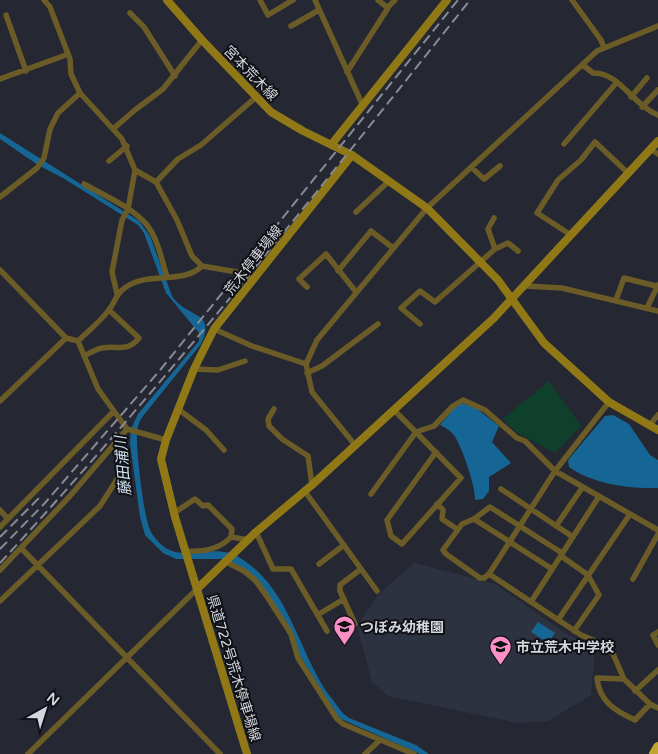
<svg xmlns="http://www.w3.org/2000/svg" width="658" height="754" font-family="'Varela Round','Noto Sans JP',sans-serif">
<style>
.built{fill:#2d3241}
.green{fill:#0e402c}
.water{fill:#156695}
.lines{fill:none;stroke-linecap:round;stroke-linejoin:round}
.street{stroke:#6b5c27;stroke-width:5.5}
.secondary{stroke:#907816;stroke-width:8}
.highway{stroke:#c1a330;stroke-width:10}
.rail{stroke:#888b93;stroke-width:2;stroke-dasharray:10 5;stroke-linecap:butt}
.labels{text-anchor:middle;stroke-width:4;stroke-linejoin:round;paint-order:stroke}
.street-label{font-size:14px;fill:#d4d6dd;stroke:#101116}
.poi-label{font-size:14px;font-weight:bold;fill:#d4d6dd;stroke:#101116;text-anchor:start}
.water-label{font-size:15px;font-style:italic;fill:#d2e5f2;stroke:#101116}
</style>
<rect width="100%" height="100%" fill="#252832"/>
<path class="built" d="M414 563 495 584 562 631 595 649 591 695 548 721 518 723 388 696 372 682 357 626 378 595Z"/>
<path class="green" d="M549 381 581 426 555 453 516 432 503 419Z"/>
<path class="water" d="M0 133 139 221 150 236 172 296C187 319 217 310 201 344L143 416C139 422 137 427 137 434 136 450 144 520 151 532 173 568 199 545 230 553 235 554 242 559 246 562 291 592 301 660 332 699 338 706 341 713 349 718L416 745 429 754H420L339 718 300 656 262 587 226 559H176L163 553 145 535 140 517 130 443 131 429 138 414 199 341V333L166 293 144 233 138 225 63 178 38 165 0 139Z
M459 402 476 408 499 426 492 442 511 463 489 477V491L483 499 475 500C476 488 461 443 453 434 450 430 444 427 440 425Z
M613 415 629 424 650 455 658 460V488C629 489 593 484 569 467L568 460 605 416Z
M538 622 555 633 548 643 531 632Z"/>
<g class="lines">
<path class="street" d="M44 0 50 7 70 59 71 74 80 93 122 139 135 170 128 209 122 220 112 272 117 294
M260 0 268 15 293 0
M315 0 363 106
M572 0 601 40 604 48
M387 8 395 0
M130 13 144 27 175 76
M6 15 26 71
M291 26 319 10
M583 65 593 73C619 72 633 105 658 115
M347 72 388 8 378 0
M0 79 66 55
M631 97 647 78
M642 107 658 90
M113 129 135 110 163 89 202 40
M564 144 617 82
M650 149 658 154
M109 161 127 146
M471 167 484 179 500 166
M135 170 156 182 177 220 192 256 202 266 237 272 253 281
M156 182 178 159 201 145 256 97
M84 184C105 196 132 207 147 225 158 239 162 261 167 277
M0 197 37 168 44 158 50 129 58 113 80 93
M356 212 389 181
M571 235 537 213 558 180 581 160 595 142 628 173
M495 249 508 243 518 251
M0 270 66 338 78 341
M338 271 371 231 393 248
M525 286 562 288 658 311
M307 287 299 279 326 254 356 292
M616 300 624 278 656 286
M647 308 658 285
M420 324 401 308 420 291 435 302 495 249 488 229 494 218
M214 329 252 346 306 364
M78 341C88 331 100 322 108 311 116 302 114 295 126 287 149 271 183 285 202 266
M78 341 98 389 127 429 166 440
M84 356C90 353 96 349 102 348 117 345 127 353 139 338L109 310
M194 369 218 370 245 361
M307 373 322 366 378 324
M0 401 66 338
M609 402 555 471 489 574 581 635 610 647 624 679 650 704 658 708
M178 409 206 430 224 450
M274 409 268 419 269 426 282 439 308 456 312 485
M394 410 461 478 402 544 391 536 387 520 436 452
M649 426 658 415
M355 445 312 392 306 364 317 340 427 208 597 51 658 26
M501 489 573 537
M304 490 377 591
M371 494 416 432 434 426 453 406 463 400 485 410 517 438 525 441 555 471 658 530
M437 504 443 510 442 519 457 529
M0 510 8 519
M174 513 195 499 203 506 208 505 232 529 231 537C220 549 202 552 186 551
M474 519 552 569
M556 526 582 488
M0 527 113 412
M256 532 273 569H291L327 631
M231 537 249 540
M21 548 220 754
M561 556 588 575 599 595 574 631
M226 562 244 571 255 580 266 595 291 634 298 658 337 719 343 724 414 754
M319 564 344 545
M0 570 70 496 127 429
M489 574 484 578H480L446 554 443 550 462 524 474 519 490 507 562 553
M633 579 658 534
M0 601 100 506 128 462
M531 602 598 498
M319 614 344 599
M558 620 630 514
M355 624 340 591V585L361 569
M658 632 653 635 658 645
M624 679 597 678C599 701 615 711 635 720L650 704
M635 691 658 670
M28 754 197 589
M365 754 380 740"/>
<path class="secondary" d="M167 0 202 40 271 112 303 131 352 155 427 208 498 280 544 343 609 402 658 430
M331 145 447 0
M197 589 256 532 312 485 494 318 658 141
M247 754 175 517 161 459 166 440 194 369 214 329 352 155"/>
<path class="highway" d="M654 754 658 747"/>
<path class="rail" d="M0 537 39 498
M0 549 44 504 161 369 458 0
M0 563C166 383 318 191 470 0"/>
</g>
<defs>
<symbol id="school-pin" viewBox="-11 -11 22 30"><path d="M0 17L-7.5 6A9.5 9.5 0 1 1 7.5 6Z" fill="#fb8fc6" stroke="#101116"/><path d="M0-5L7-2L0 1L-7-2ZM-4 1L0 2.5L4 1V4Q0 6-4 4Z" fill="#111"/></symbol>
</defs>
<g fill-rule="evenodd">
<use href="#school-pin" x="332" y="614" width="25" height="34"/>
<use href="#school-pin" x="488" y="634" width="25" height="34"/>
</g>
<g class="labels">
<g class="street-label">
<text transform="translate(251 73) rotate(46)" y="5">宮本荒木線</text>
<text transform="translate(253 260) rotate(-52)" y="5">荒木停車場線</text>
<text transform="translate(234 668) rotate(73)" y="5">県道722号荒木停車場線</text>
</g>
<g class="poi-label">
<text x="360" y="632">つぼみ幼稚園</text>
<text x="516" y="652">市立荒木中学校</text>
</g>
<g class="water-label">
<text transform="translate(123 466) rotate(-95)" y="5">藤田浦川</text>
</g>
</g>
<g transform="translate(45 709) rotate(39)" stroke="#101116" stroke-width="4" paint-order="stroke">
<path d="M0-4L9 19L0 12L-9 19Z" fill="#d4d6dd"/>
<text y="-8" font-size="14" font-weight="bold" text-anchor="middle" fill="#d4d6dd">N</text>
</g>
</svg>
